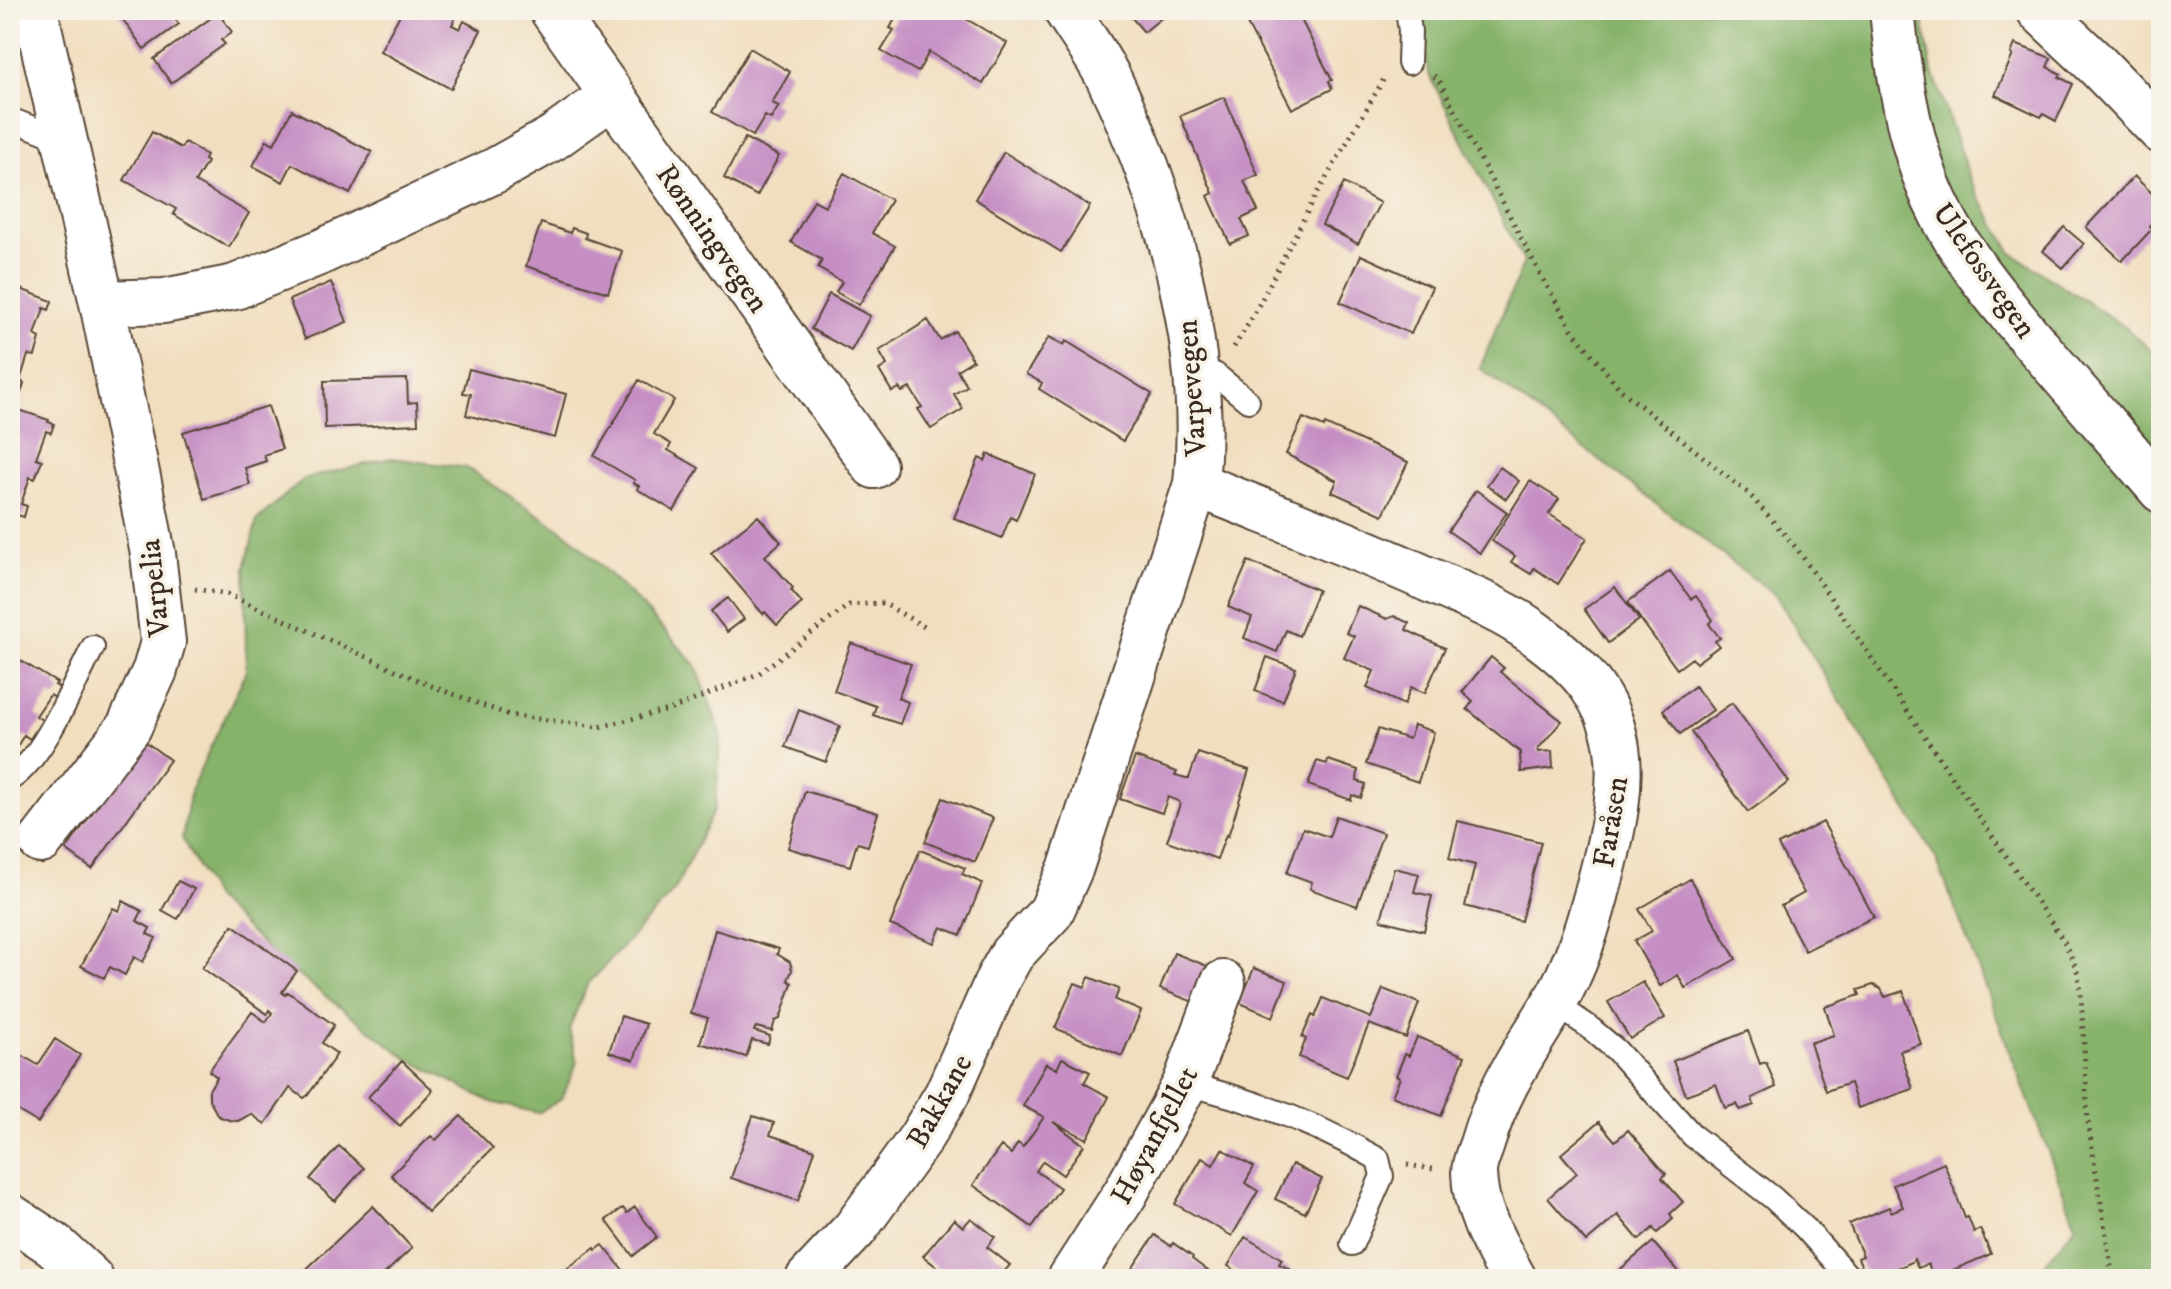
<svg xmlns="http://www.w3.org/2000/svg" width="2171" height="1289" font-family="'IM FELL DW Pica',serif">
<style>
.forest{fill:#87b26b;stroke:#616e44;stroke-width:2}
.building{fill:#c68fc4}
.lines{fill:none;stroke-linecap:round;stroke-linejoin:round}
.service-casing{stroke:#564536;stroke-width:26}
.minor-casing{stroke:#564536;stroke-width:48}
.tertiary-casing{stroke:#564536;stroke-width:48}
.path{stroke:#564536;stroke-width:5;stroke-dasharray:2 6;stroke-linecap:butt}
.service{stroke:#fff;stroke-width:22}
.minor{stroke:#fff;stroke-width:44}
.tertiary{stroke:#fff;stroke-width:44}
.labels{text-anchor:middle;stroke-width:7;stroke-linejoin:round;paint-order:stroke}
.street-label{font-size:30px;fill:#3b2a1e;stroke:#f7f3e8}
</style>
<rect width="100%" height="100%" fill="#f7f3e8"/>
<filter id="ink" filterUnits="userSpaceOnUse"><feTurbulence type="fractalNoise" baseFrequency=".0125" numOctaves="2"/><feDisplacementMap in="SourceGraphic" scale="16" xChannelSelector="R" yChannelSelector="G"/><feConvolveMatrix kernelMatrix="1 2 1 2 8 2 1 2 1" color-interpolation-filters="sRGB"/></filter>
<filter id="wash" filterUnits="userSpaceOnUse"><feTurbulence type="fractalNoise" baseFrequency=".006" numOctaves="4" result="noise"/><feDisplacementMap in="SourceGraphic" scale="32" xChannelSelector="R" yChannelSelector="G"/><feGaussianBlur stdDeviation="1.8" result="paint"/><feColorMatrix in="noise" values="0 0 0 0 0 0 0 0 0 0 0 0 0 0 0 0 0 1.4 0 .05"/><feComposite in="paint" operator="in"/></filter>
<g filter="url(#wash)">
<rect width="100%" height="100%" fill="#f1debf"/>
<path class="forest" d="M1418 10H1921L1931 66 1971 183 2012 253 2125 327 2161 359V1279H2033L2076 1225 1936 858 1776 596 1480 368 1524 262 1429 74Z
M391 458 467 468 568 534 641 605 696 665 721 734 715 808 674 891 587 985 569 1029 577 1062 562 1098 538 1113 491 1102 408 1059 286 966 215 900 182 838 191 789 246 672 245 568 257 520 304 479Z"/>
<g id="blocks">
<path class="building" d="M116 10H168L179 24 144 49Z
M405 10H444L456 16 452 25 460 29 464 21 481 30 451 89 380 51 402 11Z
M900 10H951L1007 43 983 84 929 52 918 72 881 51 894 30 890 28Z
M1133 10H1171L1144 32 1131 17 1136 13Z
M1260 10H1296L1332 80 1329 81 1332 89 1292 109 1245 20Z
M218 13 232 32 221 40 225 44 171 83 154 59Z
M2015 44 2051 58 2047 67 2061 74 2059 77 2073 84 2056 121 2043 114 2041 117 1995 95 2013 55 2011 54Z
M750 48 790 72 772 103 779 106 771 119 765 116 753 136 712 112Z
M1224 97 1258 175 1244 181 1258 211 1241 219 1249 236 1230 244 1208 196 1213 193 1180 116Z
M292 110 372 152 350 194 292 164 283 182 253 166 267 140 274 144Z
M152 132 181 148 185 142 206 155 204 160 207 162 195 182 249 213 229 247 173 214 176 209 124 180Z
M745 138 779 156 757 196 724 178Z
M1004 152 1090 206 1061 252 975 199Z
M844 173 891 200 872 233 895 246 859 305 836 292 842 282 818 268 822 260 791 242 814 200 825 206Z
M2134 176 2161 202V213L2149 226 2152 229 2122 261 2086 227Z
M1344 183 1380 203 1358 244 1322 225Z
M541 223 570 233 572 228 586 233 585 238 622 251 608 293 526 266Z
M2064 227 2084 244 2063 268 2043 251Z
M1361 255 1432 287 1411 334 1340 302Z
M331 282 347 322 305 339 289 300Z
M10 285 52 301 49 310 44 308 35 335 40 338 35 356 28 355 20 381 24 383 21 393 10 391Z
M829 294 870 316 851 351 811 329Z
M928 320 940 340 955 331 973 360 957 370 967 386 954 394 963 409 931 429 918 409 922 407 910 388 902 392 899 388 892 392 879 370 887 365 879 351Z
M1049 337 1064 345 1066 341 1152 394 1123 441 1039 389 1042 383 1026 374Z
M469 369 566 394 555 438 466 415 471 394 463 393Z
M407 379 408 403 417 402 418 424 325 428 324 381Z
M639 380 674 400 654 434 671 444 668 450 699 468 674 511 637 489 639 486 633 483 635 480 594 456Z
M268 406 282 449 264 455 266 461 245 468 250 485 204 499 183 432Z
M10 407 49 420 48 422 54 424 51 433 46 431 36 458 42 460 35 479 30 477 21 504 27 506 24 517 10 513Z
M1303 418 1324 427 1325 424 1408 462 1383 515 1332 492 1337 481 1286 454Z
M988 454 1035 474 1016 520 1010 517 1002 538 954 518 979 458 985 461Z
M1500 467 1519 481 1506 499 1487 485Z
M1530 481 1559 499 1549 514 1587 538 1558 584 1534 568 1531 574 1511 562 1515 556 1492 541Z
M1476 490 1507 512 1480 553 1448 531Z
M758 516 781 542 765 556 793 588 791 590 802 603 777 625 765 612 763 614 711 553Z
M1248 561 1318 590 1299 636 1286 630 1277 652 1244 638 1252 617 1228 607Z
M1670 571 1691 599 1696 596 1713 620 1709 624 1720 638 1715 641 1719 646 1696 663 1692 658 1677 669 1628 602Z
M1615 587 1639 620 1608 643 1584 609Z
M728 598 744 619 727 632 711 611Z
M1358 606 1387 619 1394 616 1409 623 1406 630 1445 648 1425 693 1411 687 1404 705 1367 688 1374 671 1344 658 1354 636 1346 633Z
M851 643 911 664 898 698 908 702 900 724 873 715 876 706 834 691Z
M10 654 57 683 55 685 61 689 56 698 50 695 36 716 42 720 30 739 24 735 10 758Z
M1267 657 1296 668 1283 701 1255 691Z
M1491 657 1504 668 1500 672 1562 721 1538 749 1539 752 1552 751 1553 768 1521 772 1520 752 1467 709 1473 701 1462 692Z
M1695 686 1713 710 1680 734 1663 710Z
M1732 703 1789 782 1748 812 1691 732Z
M799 710 840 726 826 762 785 747Z
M1414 725 1434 732 1418 782 1366 764 1378 729 1409 739Z
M143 740 170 760 92 869 66 850Z
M1198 753 1249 770 1228 836 1226 835 1217 859 1167 841 1180 804 1178 801 1168 797 1162 813 1120 799 1135 757 1177 772 1175 775 1186 778H1189Z
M1328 760 1358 770 1357 781 1366 784 1361 798 1352 795 1351 800 1308 785 1317 761 1327 764Z
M805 791 878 813 868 846 857 843 850 866 788 848Z
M943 798 993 818 975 862 925 842Z
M1336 816 1383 833 1357 906 1310 889 1312 882 1287 873 1303 828 1329 837Z
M1458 821 1541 842 1521 921 1465 906 1475 865 1449 858Z
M1823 822 1874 917 1805 951 1781 906 1804 893 1778 845Z
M920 850 965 868 962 874 982 883 961 935 941 927 934 943 890 925Z
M1394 868 1419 874 1414 892 1432 896 1424 931 1381 920Z
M1690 879 1736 959 1685 988 1678 975 1660 986 1634 941 1652 931 1639 909Z
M178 881 194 889 178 919 162 910Z
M123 901 142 911 137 921 150 928 147 934 156 938 143 962 134 957 125 975 110 967 104 978 81 966 113 908 119 911Z
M233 925 297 971 282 992 285 995 288 992 334 1025 322 1043 337 1054 308 1095 304 1098 290 1088 265 1124 251 1114 238 1121 229 1120 218 1116 209 1099V1090L217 1077 209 1071 229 1043 252 1012 266 1022 272 1013 269 1010 267 1014 202 968Z
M715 930 779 949 777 954 790 962 792 970 788 980 792 983 780 1019 775 1021 772 1031 756 1027 754 1031 770 1036 768 1044 752 1040 746 1057 700 1043 708 1018 691 1013Z
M1174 953 1210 967 1196 1003 1160 989Z
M1254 968 1287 981 1273 1017 1240 1003Z
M1089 977 1119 989 1115 1000 1141 1011 1122 1056 1055 1028 1075 983 1085 987Z
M1643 982 1665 1018 1630 1039 1608 1002Z
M1873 985 1881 989 1885 997 1903 991 1921 1044 1900 1051 1913 1089 1858 1108 1850 1083 1826 1091 1810 1043 1834 1035 1825 1007 1860 995 1858 990Z
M1383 989 1419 1003 1406 1038 1369 1024 1347 1077 1299 1057 1306 1039 1302 1037 1312 1015 1315 1017 1323 998 1371 1018Z
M621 1016 646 1024 634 1060 609 1052Z
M1748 1031 1760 1064 1766 1062 1776 1087 1752 1098 1754 1105 1740 1110 1737 1104 1725 1108 1716 1084 1686 1095 1673 1061Z
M1417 1037 1465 1056 1441 1116 1392 1096 1400 1078 1396 1076 1405 1054 1409 1056Z
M55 1039 80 1055 38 1123 10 1106V1048L38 1065Z
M1062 1058 1090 1072 1084 1083 1109 1097 1087 1139 1053 1122 1084 1145 1063 1175 1043 1161 1036 1171 1060 1188 1032 1227 973 1185 1001 1146 1011 1154 1018 1143 1023 1147 1044 1117 1023 1106 1046 1063 1057 1069Z
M402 1061 433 1090 400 1126 368 1097Z
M461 1116 493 1148 428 1212 391 1175 431 1136 436 1140Z
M753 1116 774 1123 770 1135 815 1150 798 1201 731 1178Z
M1599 1122 1615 1141 1628 1130 1666 1174 1662 1178 1683 1202 1670 1214 1673 1219 1657 1233 1653 1228 1639 1240 1618 1215 1586 1242 1548 1198 1577 1173 1561 1154Z
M339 1146 364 1168 335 1201 310 1179Z
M1222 1149 1254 1167 1245 1183 1258 1191 1232 1236 1175 1204 1202 1158 1213 1165Z
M1944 1163 1965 1218 1968 1217 1974 1232 1980 1229 1991 1254 1934 1278 1928 1264 1918 1268 1914 1259 1912 1262 1873 1279 1870 1274 1866 1276 1858 1258 1863 1256 1849 1224 1889 1207 1891 1212 1903 1207 1893 1185Z
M1292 1164 1322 1179 1305 1213 1275 1199Z
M373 1206 412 1248 379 1279H296Z
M635 1207 657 1237 633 1256 606 1220 623 1208 627 1213Z
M971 1218 995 1237 987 1247 1010 1265 998 1279H952L923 1256 954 1219 963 1227Z
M1155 1235 1171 1246 1173 1243 1193 1257 1192 1259 1208 1271 1203 1279H1125Z
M1245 1237 1282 1259 1279 1264 1290 1269 1284 1279H1250L1228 1266Z
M1653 1242 1684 1279H1621L1616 1273Z
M603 1245 623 1270 615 1275 618 1279H553L595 1248 596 1250Z"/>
</g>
</g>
<g filter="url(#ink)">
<use href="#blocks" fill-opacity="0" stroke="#564536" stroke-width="2"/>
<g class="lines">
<defs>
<path id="service" d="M1407 10 1410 31 1409 63
M10 119 64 140
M1197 378 1215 374 1248 401
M10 779C42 761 75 682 93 647
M1554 1003 1589 1027 1616 1050 1693 1136 1773 1198 1805 1228 1848 1276
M1185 1084C1251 1099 1319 1125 1378 1159L1382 1176 1352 1244"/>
<path id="minor" d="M35 10 102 303 144 507 153 554 163 642 155 670 129 727 41 841
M552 10 874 466
M2039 10 2096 64 2161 131
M102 303 164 301 235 287 321 252 496 170 553 138 612 96
M1196 484C1272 515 1350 544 1425 578 1461 594 1500 608 1533 632 1636 704 1629 771 1600 881 1589 924 1576 967 1553 1005 1524 1053 1498 1088 1482 1144 1479 1153 1474 1163 1474 1173 1475 1212 1496 1246 1514 1279
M10 1216 54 1245 91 1279
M808 1279 855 1229 920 1139 947 1094 999 977 1012 954 1051 912 1071 867 1196 484C1210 349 1167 198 1108 77 1096 54 1080 32 1066 10
M1070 1279 1125 1194 1185 1084 1223 983"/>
<path id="tertiary" d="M1892 10C1898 69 1906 127 1927 182 1953 250 2004 307 2050 361 2087 404 2124 447 2161 490"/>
</defs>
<use href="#service" class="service-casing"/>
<use href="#minor" class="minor-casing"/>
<use href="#tertiary" class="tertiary-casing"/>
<path class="path" d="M1434 76 1438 78 1540 274 1573 331 1621 390 1750 495 1798 550 2065 943 2077 970 2081 994 2088 1122 2113 1279
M1234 347 1252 318 1314 199 1385 77
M195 589 227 594 429 685 509 715 599 727 672 709 758 674 849 605 883 603 928 629
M1407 1165 1433 1169"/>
<use href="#service" class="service"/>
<use href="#minor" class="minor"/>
<use href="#tertiary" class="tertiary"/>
</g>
</g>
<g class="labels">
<g class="street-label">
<text transform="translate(713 238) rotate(55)" y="10">Rønningvegen</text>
<text transform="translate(1985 270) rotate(55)" y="10">Ulefossvegen</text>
<text transform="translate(1191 388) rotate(-94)" y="10">Varpevegen</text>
<text transform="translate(154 588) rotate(-96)" y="10">Varpelia</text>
<text transform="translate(1610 822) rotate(-81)" y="10">Faråsen</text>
<text transform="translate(939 1101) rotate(-61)" y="10">Bakkane</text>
<text transform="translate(1154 1135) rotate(-62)" y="10">Høyanfjellet</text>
</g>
</g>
<rect width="2171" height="1289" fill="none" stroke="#f7f3e8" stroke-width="40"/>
</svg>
